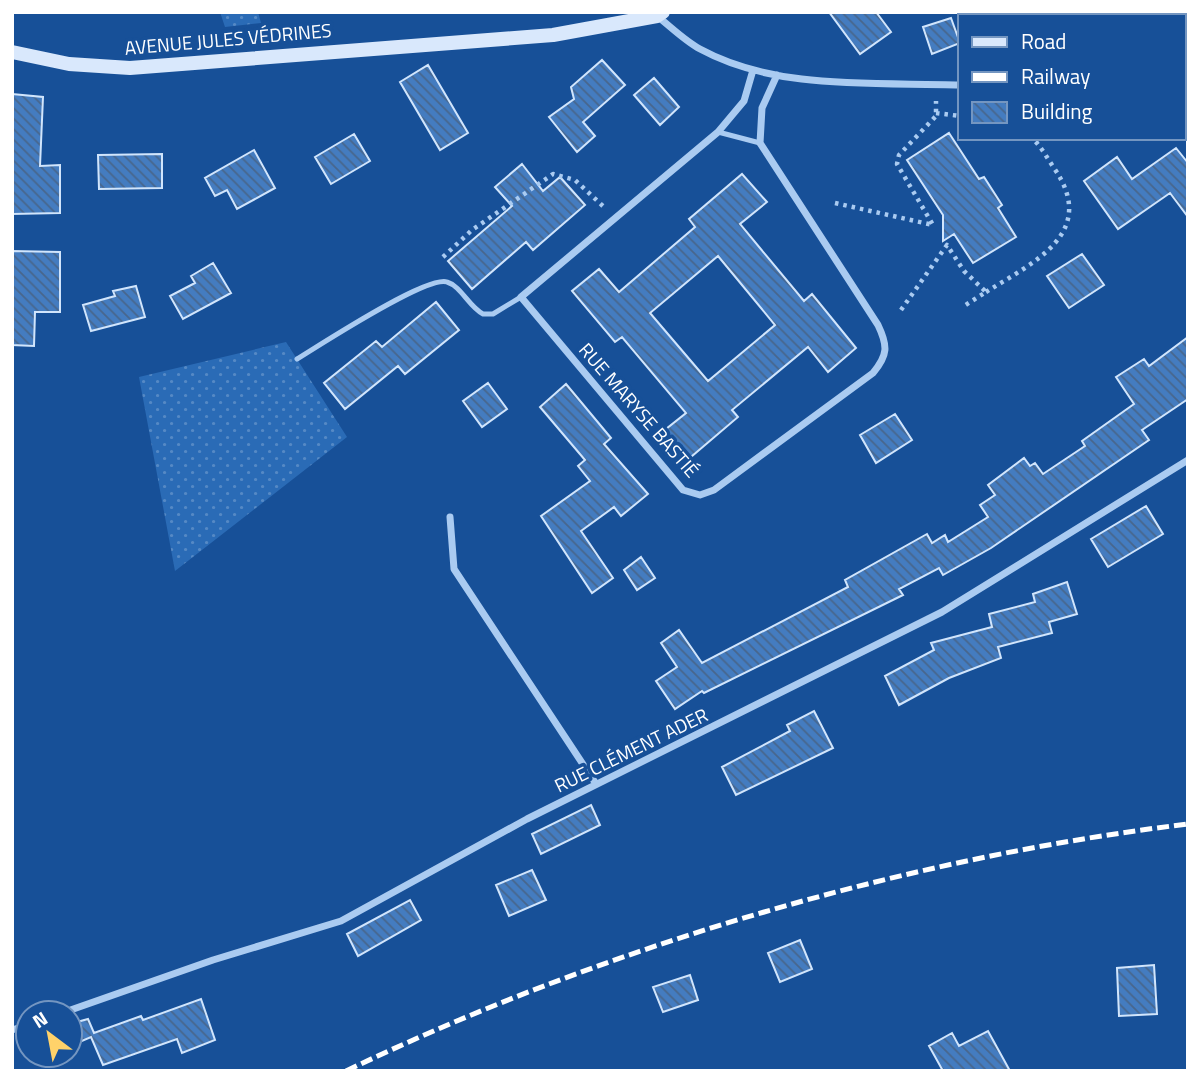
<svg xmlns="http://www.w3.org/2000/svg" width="1200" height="1083" font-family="'Titillium Web',sans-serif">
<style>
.grass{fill:url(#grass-dots)}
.building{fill:url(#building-back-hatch);stroke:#d1e5fc;stroke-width:2;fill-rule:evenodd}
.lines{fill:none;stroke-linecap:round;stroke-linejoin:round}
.path{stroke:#aacbf1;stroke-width:4.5;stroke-dasharray:3.5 5;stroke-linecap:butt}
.service{stroke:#aacbf1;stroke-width:5}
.minor{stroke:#aacbf1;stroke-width:7}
.secondary{stroke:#d9e8fc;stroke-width:14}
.rail{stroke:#fff;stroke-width:5;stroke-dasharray:12 5;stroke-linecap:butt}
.labels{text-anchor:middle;stroke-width:7;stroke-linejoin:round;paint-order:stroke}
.street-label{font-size:19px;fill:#fff;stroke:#175098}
</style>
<defs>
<pattern id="grass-dots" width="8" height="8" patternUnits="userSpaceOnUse" patternTransform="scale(1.75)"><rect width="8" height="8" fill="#2a6bb6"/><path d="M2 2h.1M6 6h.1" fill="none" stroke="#5589c5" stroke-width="1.8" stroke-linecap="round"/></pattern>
<pattern id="building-back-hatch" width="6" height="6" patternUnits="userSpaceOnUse" patternTransform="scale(1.75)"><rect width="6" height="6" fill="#447cc0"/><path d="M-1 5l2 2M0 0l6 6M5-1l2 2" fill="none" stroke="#48668c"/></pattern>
</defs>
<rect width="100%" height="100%" fill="#175098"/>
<path class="grass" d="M220 12H258L261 23 225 27Z
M286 342 347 437 175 571 139 377Z"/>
<path class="building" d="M829 12H876L891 32 860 54Z
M951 18 960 43 932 54 923 27Z
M602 60 625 85 583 122 595 136 577 152 549 117 574 99 571 87Z
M428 65 468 133 440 150 400 82Z
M654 78 679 107 660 125 634 95Z
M12 94 43 97 40 166 60 165V213L12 214Z
M949 133 979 179 984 177 1002 205 998 208 1016 237 973 263 954 234 943 241V215L907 160Z
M354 134 370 161 331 184 315 157Z
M1176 148 1188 163V217L1170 193 1118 229 1084 181 1117 157 1132 179Z
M254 150 275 188 237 209 227 190 215 196 205 178Z
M162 154V188L99 189 98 155Z
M522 164 543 191 560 177 585 205 533 250 526 242 472 289 448 261 512 206 495 187Z
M742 174 767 202 740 224 804 301 812 294 856 348 828 372 808 347 732 410 738 417 685 462 661 433 686 413 622 337 615 342 572 291 599 269 619 292 695 227 689 219ZM718 256 775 325 708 381 650 313Z
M12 251 60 252V312H35L34 346 12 345Z
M1082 254 1104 285 1069 308 1047 276Z
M213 263 231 293 183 319 170 296 195 283 191 276Z
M136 286 145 317 91 331 83 305 115 296 113 291Z
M436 302 459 330 405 374 398 366 345 409 324 383 376 341 382 347Z
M1188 337V399L1142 430 1149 440 991 548 943 575 939 568 899 589 903 595 704 693 702 691 675 709 656 681 677 667 661 643 679 630 702 663 848 587 845 580 927 534 932 543 945 535 948 542 988 517 980 505 995 495 988 485 1024 458 1030 466 1035 463 1043 474 1085 446 1082 441 1134 404 1116 377 1144 359 1149 366Z
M488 383 507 409 482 427 463 401Z
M566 384 611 438 604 444 648 494 621 516 614 507 581 531 613 578 592 593 541 516 590 481 578 466 585 460 540 407Z
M895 414 912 440 876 463 860 435Z
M1146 506 1163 534 1108 567 1091 539Z
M641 557 655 578 637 590 624 570Z
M1067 582 1077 614 1049 622 1052 633 998 647 1001 658 949 678 899 705 885 676 934 650 931 643 992 627 989 614 1035 602 1033 594Z
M814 711 833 748 736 795 722 767 790 731 787 725Z
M591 805 600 825 541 854 532 834Z
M532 870 546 900 509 916 496 885Z
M410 900 421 920 358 956 347 934Z
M800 940 812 969 780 982 768 953Z
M1154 965 1157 1014 1119 1016 1117 968Z
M690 975 698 1000 663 1012 653 987Z
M201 999 215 1040 182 1053 177 1039 103 1065 91 1037 70 1046V1025L77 1022 88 1019 94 1033 141 1016 143 1020Z
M988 1031 1010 1071H943L929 1046 952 1033 959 1046Z"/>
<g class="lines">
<path class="path" d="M936 113 960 116
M835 203 933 225 897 164 899 155 936 116V101
M443 257 472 230 553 174 575 180 605 208
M986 292C1034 262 1099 233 1054 168 1047 158 1041 146 1032 138
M901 310 947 245 964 271 986 292 964 306"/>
<path class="service" d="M718 132 760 143
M297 359C320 345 427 275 447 282 461 286 469 307 483 314H493L521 297"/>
<path class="minor" d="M657 16C671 27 685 41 700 49 777 91 876 82 960 85
M753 70 744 101 718 132 521 297 683 490 700 495 714 490 873 373C888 355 888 346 878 325L760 143 762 108 777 75
M1184 94H1188
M450 517 454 569 596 784
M62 1013 213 960 341 921 527 819 942 612 1188 460
M12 1030 28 1025"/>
<path class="secondary" d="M12 52 69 64 130 68 553 35 657 16 663 12"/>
<path class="rail" d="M346 1071C602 948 905 858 1188 824"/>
</g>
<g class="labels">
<g class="street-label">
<text transform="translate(228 39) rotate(-5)" y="7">AVENUE JULES VÉDRINES</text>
<text transform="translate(639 410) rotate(49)" y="7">RUE MARYSE BASTIÉ</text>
<text transform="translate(631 750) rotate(-26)" y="7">RUE CLÉMENT ADER</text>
</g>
</g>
<rect width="1200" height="1083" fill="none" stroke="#ffffff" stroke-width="28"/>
<rect x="958" y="14" width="228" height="126" fill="#175098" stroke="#7496c1" stroke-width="2"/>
<rect x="972" y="37" width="35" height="10" fill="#d9e8fc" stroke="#7496c1" stroke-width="2"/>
<text x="1021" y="49" font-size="21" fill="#ffffff">Road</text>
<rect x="972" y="72" width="35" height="10" fill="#ffffff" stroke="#7496c1" stroke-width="2"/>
<text x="1021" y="84" font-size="21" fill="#ffffff">Railway</text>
<rect x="972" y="102" width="35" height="21" fill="url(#building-back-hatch)" stroke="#7496c1" stroke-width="2"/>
<text x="1021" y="119" font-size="21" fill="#ffffff">Building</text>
<g transform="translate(49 1034) rotate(328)"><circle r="33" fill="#175098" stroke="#7496c1" stroke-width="2"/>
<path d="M0-5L12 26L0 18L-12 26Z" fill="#ffd26a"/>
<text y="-10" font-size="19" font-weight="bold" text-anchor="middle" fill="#ffffff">N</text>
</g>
</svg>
